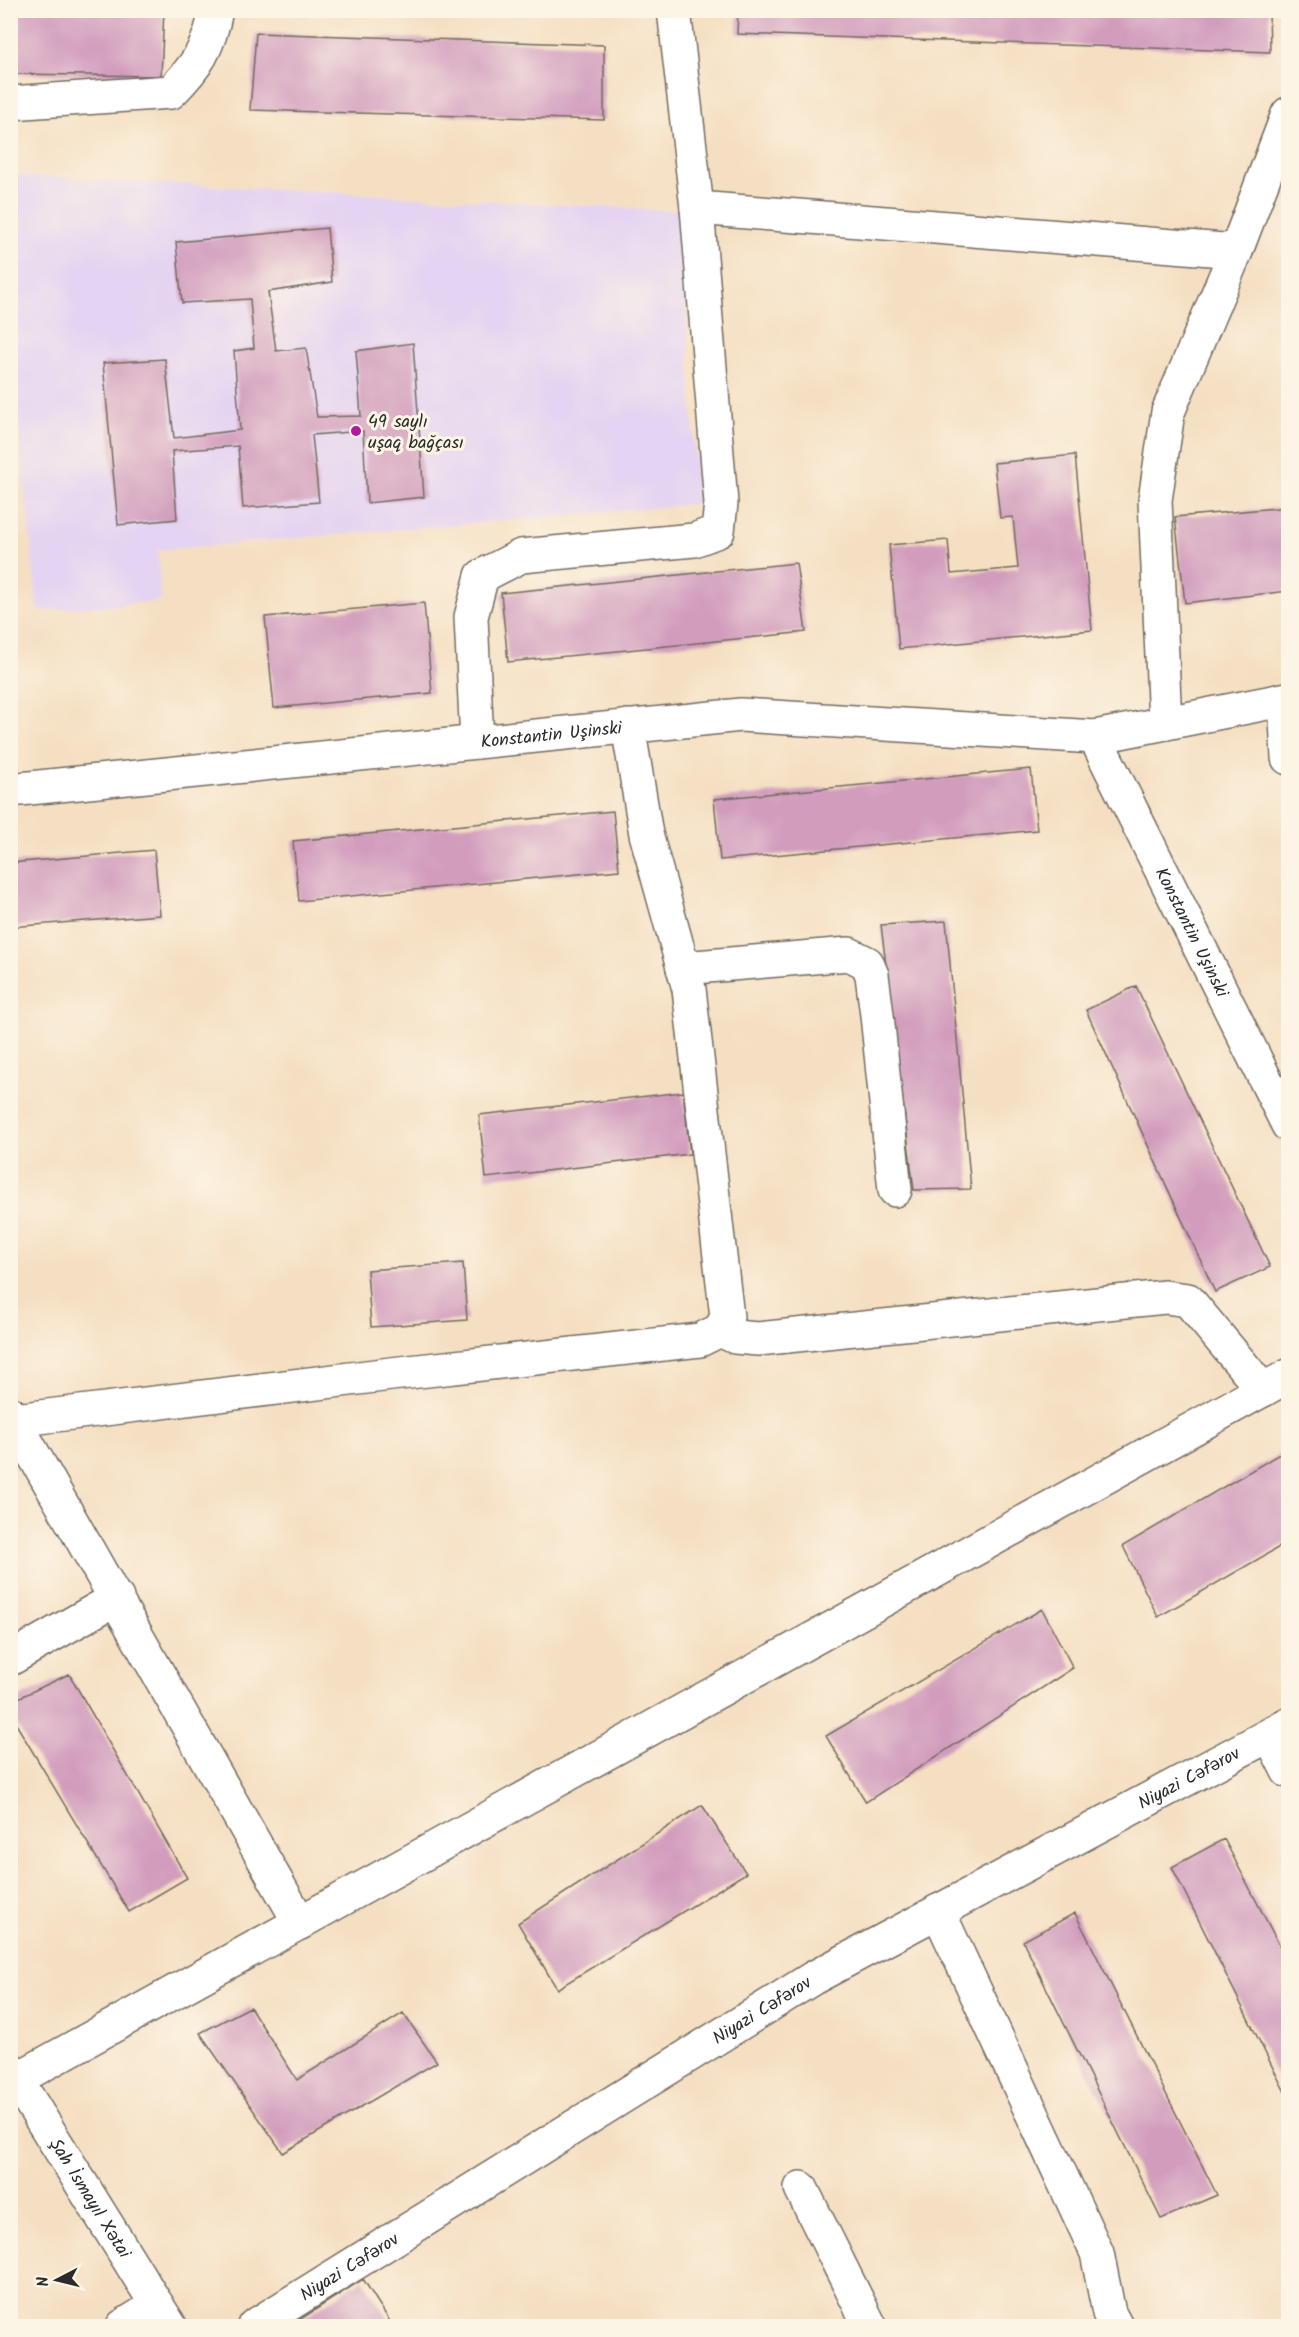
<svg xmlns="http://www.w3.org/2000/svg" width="1299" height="2337" font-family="Kalam,sans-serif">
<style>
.built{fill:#e4d3f2}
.building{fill:#d29dbd}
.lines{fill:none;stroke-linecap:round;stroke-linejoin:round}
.minor-casing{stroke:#726a60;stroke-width:36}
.major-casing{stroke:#726a60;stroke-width:36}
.minor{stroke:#fff;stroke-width:33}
.major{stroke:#fff;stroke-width:33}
.poi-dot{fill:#b5179e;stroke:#fcf5e5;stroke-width:2}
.labels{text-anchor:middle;stroke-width:6;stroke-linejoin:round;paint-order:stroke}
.poi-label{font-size:18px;fill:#2b2b2b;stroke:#fcf5e5;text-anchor:start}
.street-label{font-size:18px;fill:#2b2b2b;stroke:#fcf5e5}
</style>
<rect width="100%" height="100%" fill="#fcf5e5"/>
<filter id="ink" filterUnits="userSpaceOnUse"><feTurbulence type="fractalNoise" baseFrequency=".0167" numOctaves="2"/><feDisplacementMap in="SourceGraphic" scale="12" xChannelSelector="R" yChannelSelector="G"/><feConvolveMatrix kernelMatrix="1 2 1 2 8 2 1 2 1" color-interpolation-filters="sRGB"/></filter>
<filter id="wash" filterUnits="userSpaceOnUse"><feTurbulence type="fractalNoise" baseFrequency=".008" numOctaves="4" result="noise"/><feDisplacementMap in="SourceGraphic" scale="24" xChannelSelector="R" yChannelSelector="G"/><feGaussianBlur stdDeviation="1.35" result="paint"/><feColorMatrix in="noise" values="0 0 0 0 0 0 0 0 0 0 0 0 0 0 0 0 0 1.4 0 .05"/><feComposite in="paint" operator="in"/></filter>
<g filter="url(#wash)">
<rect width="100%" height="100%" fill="#f5dfc2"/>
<path class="built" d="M10 175 680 211 698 504 158 550 161 601 38 611 11 359Z"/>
<g id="blocks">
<path class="building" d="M10 10H164L161 76 10 74Z
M738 10H1269L1270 52 737 34Z
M256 33 604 45V120L250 110Z
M327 228 332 282 268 292 276 351 306 348 317 417 361 416 356 351 413 343 424 497 367 503 363 431 312 435 319 502 243 508 238 446 172 451 177 519 118 525 103 363 165 359 174 438 240 430 234 351 254 348 250 299 182 303 176 242Z
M1075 455 1092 630 899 649 889 545 948 540 951 574 1018 568 1013 517 1000 518 994 463Z
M1288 507V591L1185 603 1175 517Z
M796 563 806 632 508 662 501 593Z
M424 603 432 693 274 708 265 617Z
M1031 769 1037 830 720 860 714 799Z
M613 811 619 870 299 901 293 841Z
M154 850 160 915 10 927V863Z
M946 921 971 1189 914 1190 881 925Z
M1136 986 1270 1267 1215 1292 1086 1010Z
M683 1092 690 1154 486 1178 479 1115Z
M463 1263 467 1320 371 1327 367 1270Z
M1288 1449V1542L1158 1617 1123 1546Z
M1042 1609 1073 1668 866 1802 826 1736Z
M69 1674 187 1878 129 1912 10 1714V1702Z
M702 1805 746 1873 557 1989 518 1923Z
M1224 1839 1288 1962V2098L1172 1867Z
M1075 1913 1217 2195 1161 2219 1023 1941Z
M250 2007 297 2080 403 2013 437 2062 283 2153 200 2033Z
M363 2279 393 2326H294L293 2324Z"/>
</g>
</g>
<g filter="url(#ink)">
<use href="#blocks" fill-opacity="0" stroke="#726a60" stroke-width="1.5"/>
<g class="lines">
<defs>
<g id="minor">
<path d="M674 10 697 208 1236 251"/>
<path d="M10 103 171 92C197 66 209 48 216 10"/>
<path d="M1285 700 1288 758"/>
<path d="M1165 723 1155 500 1168 412 1236 251 1288 114"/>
<path id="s1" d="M1095 737 1288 1125"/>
<path d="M477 742 471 617 482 576 521 556 694 540 718 531 721 503 697 208"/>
<path id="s2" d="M10 790 741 715 1095 737 1288 699"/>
<path d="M683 968 849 954 867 963 872 975 877 1015 895 1190"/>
<path d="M720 1330 735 1337 758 1339 1165 1297 1188 1300 1263 1390"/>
<path d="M10 1413 300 1923"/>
<path d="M15 1420 391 1374 700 1340 720 1330 727 1317 689 989 646 834 628 726"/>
<path d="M10 1659 117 1598"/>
<path d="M1270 1735 1288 1771"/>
<path d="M938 1911 1097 2253 1109 2313 1116 2326"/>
<path d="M17 2079 1288 1376"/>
<path d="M801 2188 870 2326"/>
<path d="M123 2326 157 2305"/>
<path id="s3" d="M254 2326 813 1978 1288 1725"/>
</g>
<g id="major">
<path id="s4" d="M10 2069 170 2326"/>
</g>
</defs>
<use href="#minor" class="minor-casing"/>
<use href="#major" class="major-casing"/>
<use href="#minor" class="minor"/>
<use href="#major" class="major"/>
</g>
</g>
<circle class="poi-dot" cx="356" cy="431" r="6"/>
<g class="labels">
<g class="poi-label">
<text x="368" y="427">49 saylı<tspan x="368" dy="21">uşaq bağçası</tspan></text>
</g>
<g class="street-label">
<text dy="6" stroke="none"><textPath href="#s2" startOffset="544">Konstantin Uşinski</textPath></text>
<text dy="6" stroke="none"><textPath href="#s1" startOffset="218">Konstantin Uşinski</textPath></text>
<text dy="6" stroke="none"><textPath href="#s3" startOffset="1084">Niyazi Cəfərov</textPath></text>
<text dy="6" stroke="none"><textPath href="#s3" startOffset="598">Niyazi Cəfərov</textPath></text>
<text dy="6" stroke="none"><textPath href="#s4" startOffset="152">Şah İsmayıl Xətai</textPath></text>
<text dy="6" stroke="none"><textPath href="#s3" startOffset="112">Niyazi Cəfərov</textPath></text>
</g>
</g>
<rect width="1299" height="2337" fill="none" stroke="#fcf5e5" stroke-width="36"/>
<g transform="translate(57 2280) rotate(263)" stroke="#fcf5e5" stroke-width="4.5" paint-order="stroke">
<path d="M0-4.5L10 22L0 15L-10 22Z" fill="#2b2b2b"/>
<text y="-9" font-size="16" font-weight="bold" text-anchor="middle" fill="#2b2b2b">N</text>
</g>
</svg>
